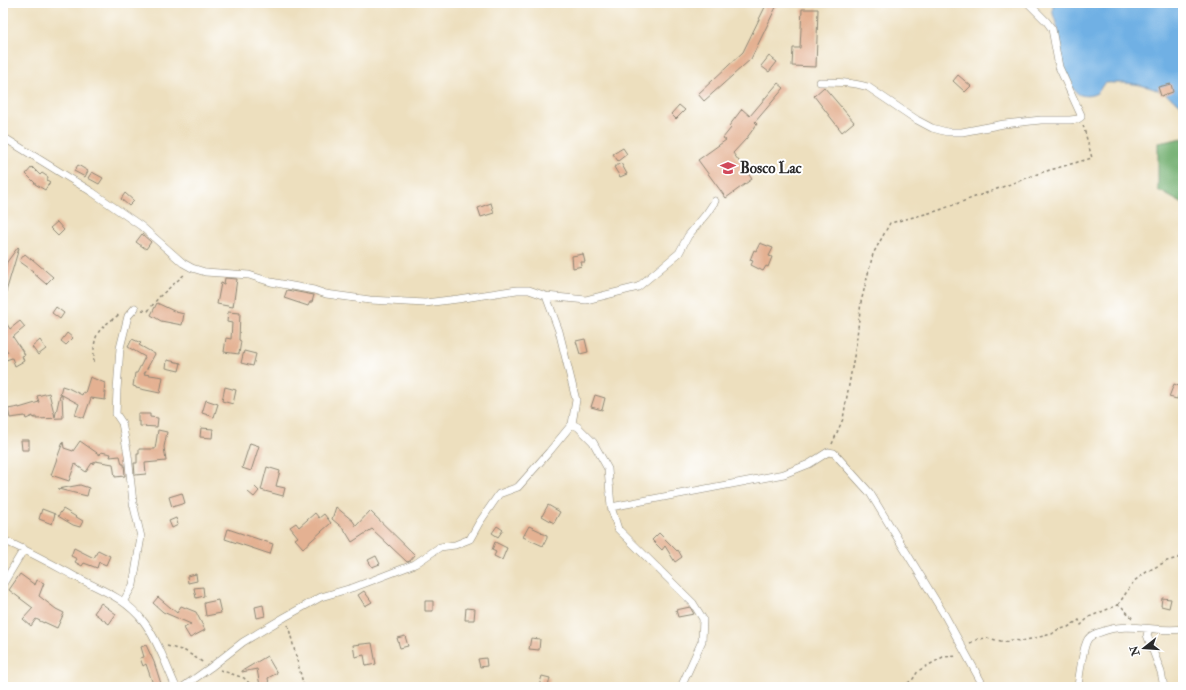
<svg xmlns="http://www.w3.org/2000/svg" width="1186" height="690" font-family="'IM FELL Double Pica',serif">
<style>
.forest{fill:#71ae6e;stroke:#4e6c4c}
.water{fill:#70b0e4;stroke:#4e6e88}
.building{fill:#e4b192}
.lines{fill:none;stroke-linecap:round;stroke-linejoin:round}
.street-casing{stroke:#8c8574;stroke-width:8}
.path{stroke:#8c8574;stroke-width:1.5;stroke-dasharray:3 3;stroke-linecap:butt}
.street{stroke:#fff;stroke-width:7}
.labels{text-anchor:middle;stroke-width:4;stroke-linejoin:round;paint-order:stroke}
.poi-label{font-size:15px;font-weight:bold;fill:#2b2b2b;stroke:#fff;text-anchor:start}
</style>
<rect width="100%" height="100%" fill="#fff"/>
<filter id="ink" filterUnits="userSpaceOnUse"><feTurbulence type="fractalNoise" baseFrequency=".025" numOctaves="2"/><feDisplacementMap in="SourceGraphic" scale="8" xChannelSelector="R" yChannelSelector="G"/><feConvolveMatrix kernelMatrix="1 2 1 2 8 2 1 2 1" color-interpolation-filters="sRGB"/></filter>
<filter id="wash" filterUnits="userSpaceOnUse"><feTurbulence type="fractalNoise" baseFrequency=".012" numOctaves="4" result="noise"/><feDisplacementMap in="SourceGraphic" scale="16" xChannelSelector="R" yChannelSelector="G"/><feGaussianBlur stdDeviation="0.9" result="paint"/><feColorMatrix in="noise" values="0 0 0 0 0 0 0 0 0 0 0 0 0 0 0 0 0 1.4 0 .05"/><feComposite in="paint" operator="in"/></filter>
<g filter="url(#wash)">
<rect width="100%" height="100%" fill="#eddfbe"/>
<path class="forest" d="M1183 138V204L1158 190V143Z"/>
<path class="water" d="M1054 3H1183V107C1166 90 1139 82 1116 83 1112 83 1107 82 1104 84 1101 86 1101 89 1098 92 1095 95 1086 97 1081 95 1076 94 1074 89 1071 85 1064 73 1060 61 1059 47 1058 41 1059 35 1058 29 1056 20 1050 13 1054 3Z"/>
<g id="blocks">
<path class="building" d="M767 3H778L751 59 704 101 698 94 743 52Z
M802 9H818L816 67 792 66 793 48H800Z
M769 56 777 62 769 72 761 66Z
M958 75 971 86 965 92 953 81Z
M778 83 784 88 755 122 757 124 746 139 733 153 752 179 726 198 698 160 726 140 723 138 731 128 729 126 742 109 750 116Z
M1171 84 1173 92 1161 96 1158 87Z
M824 87 854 122 842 132 814 96Z
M679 105 685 110 676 119 671 114Z
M623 148 627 154 618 161 613 154Z
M621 163 627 174 620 177 614 167Z
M78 165 88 171 85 177 74 171Z
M32 167 40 175 42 173 48 177 47 180 50 182 45 190 35 184V183L26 174Z
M92 172 103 178 99 184 88 178Z
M125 193 134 201 129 206 121 199Z
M491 203 494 213 481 217 478 208Z
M57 222 64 230 58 236 50 228Z
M142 234 151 242 146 249 136 242Z
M760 243 773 248 769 256 772 257 768 267 766 266 763 271 751 265 753 261 750 260 754 250 756 251Z
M18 247 19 248 5 295H3V275L7 262Z
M25 254 32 260V259L53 277 46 284 32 272 33 271 19 261Z
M583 254 585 262H581L582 266 573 268 572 256Z
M225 278 237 279 233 307 217 304 221 283 224 284Z
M287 290 314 295 312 302H310L308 306 284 298Z
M157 303 176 312 184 314 182 325 161 321 151 315Z
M56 307 64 313 60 319 52 313Z
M228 312 240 313 239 340 241 341 239 354 224 352 226 338 231 339 232 323 227 322Z
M3 318 10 329 20 321 25 327 13 337 25 355 22 356 24 361 15 366 12 358 3 361V353L8 352 3 344Z
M67 333 73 338 66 345 61 341Z
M132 339 141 343 139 345 155 354 144 374 163 377 160 393 136 388V387L133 386 135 373H137L145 357 128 347Z
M585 339 588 352 580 354 576 341Z
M40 340 46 349 38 355 32 347Z
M244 351 256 354 253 366 241 363Z
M167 360 181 363 179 371 166 368Z
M90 377 105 383 104 392H106L105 400 91 398 84 418 75 415 79 404 62 395 63 418 36 419V417L33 418V416L26 419 25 416 10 418 8 409 19 407V408L39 402 37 396 49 393 55 417 60 395H62L60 394 62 386 68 388 82 395 83 392 85 393Z
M1174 384 1181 387 1177 399 1169 397Z
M225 387 236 390 233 404 222 401Z
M595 395 605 398 602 410 591 407Z
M206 400 218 404 214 417 202 413Z
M138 414H150V417L158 418 157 427 140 426V422H138Z
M201 428 213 429 212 438 200 437Z
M158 430 167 432 164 447 166 461 145 463 146 474 135 475 134 463H137V454H139V449H155Z
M21 440H29V450H22Z
M80 441 100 455 101 452 111 454 110 457 120 456 122 464H124L125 476 115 477 113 464 95 461 93 464 92 463 86 472 75 464 69 481 51 475 63 442 64 448 73 451Z
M250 443 259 446 251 471 242 468Z
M267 467 280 471 276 486 285 488 283 496 261 490Z
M80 485 89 488 87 496 58 489Z
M254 486 259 491 254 497 248 492Z
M182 493 185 503 172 507 169 497Z
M548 505 560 512 554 523 542 516Z
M336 507 353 521 356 526 370 511 415 555 410 561 407 562 372 529 352 542 344 529 332 519Z
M42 509 55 514 52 524 39 519Z
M63 509 83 521 80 527 73 525 58 516Z
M315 513 319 518 324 514 331 523 303 548 295 539 298 537 290 527 296 523 299 527Z
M176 518 178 525 172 528 169 521Z
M497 526 503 530 498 537 492 533Z
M529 526 542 532 541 533 547 535V538L543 546 523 537Z
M228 529 273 544 270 554 225 539Z
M659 533 677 551 678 550 682 557 675 562 665 546 662 550 652 540Z
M495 542 507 548 502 560 494 556 496 552 492 550Z
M74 548 94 558 98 550 110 556 106 565 99 562 97 568 84 563 82 566 75 562 77 559 71 556Z
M376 556 380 564 372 567 368 560Z
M20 574 35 585 37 580 44 583 39 596 56 609 64 613 57 628 44 622V623L36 619 31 626 23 619 33 608 9 590Z
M196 574 197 581 188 583 187 576Z
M203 587 204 596 196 598 194 588Z
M364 591 372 602 365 606 358 595Z
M158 597 177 613 181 606 196 612 205 630 190 638 184 628 191 624 163 612 153 603Z
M1162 598 1171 599 1169 608 1161 606Z
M218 600 221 613 206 616 204 603Z
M425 601H433V611H425Z
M101 603 116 614 109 624 94 613Z
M263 605 265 616 257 618 255 607Z
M690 607 694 614 678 617 676 610Z
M466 608 475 609 474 620H465Z
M405 636 408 646 400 648 397 638Z
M531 638 540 639 539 650 529 649Z
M372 643 376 664 366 666 364 655 355 657 353 645Z
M146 645 154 662 162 687H154L146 664 143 666 140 658 144 657 141 647Z
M267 656 277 673 268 678 269 684 260 686 257 669 242 672V671Z
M486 658 487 666 480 667 478 659Z
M542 676 550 678 548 687 539 686Z"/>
</g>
</g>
<g filter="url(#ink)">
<use href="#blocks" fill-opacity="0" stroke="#8c8574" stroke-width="1"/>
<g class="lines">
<defs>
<path id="street" d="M820 82C836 82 852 82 868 87L917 120 932 128 947 132H962L1004 124 1041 120H1070L1078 119 1081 117V115L1059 67 1052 29 1047 22 1028 3
M3 137 92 192 141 226 183 263 192 268 205 272 249 275 271 282 314 290 326 294 370 300 425 303 458 299 517 290H529L546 296 586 300 638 287 679 253 688 236 707 213 715 201
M546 296 559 331 576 400 572 424 578 427 593 442 608 469 611 507 618 529 693 603 703 619 702 641 681 687
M611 507 784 474 809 464 828 452 834 453 870 493 944 614 984 687
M3 540C27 550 50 563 74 576 99 589 125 597 144 622 158 641 166 665 176 687
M3 584 24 549
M123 602 133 585 141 537 133 503 128 455 122 423 116 414 117 390 120 348 128 316 135 308
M1149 629 1147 635 1161 672 1164 687
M183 687 211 667 243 642 285 617 321 597 355 587 415 564 440 547 455 545 470 539 479 523 499 494 518 487 549 452 572 424
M1078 687C1079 677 1083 646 1088 639 1091 635 1097 633 1101 632 1128 621 1155 633 1183 629"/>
</defs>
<use href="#street" class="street-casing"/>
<path class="path" d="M142 310 148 311 159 297 185 274
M94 362C93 333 97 330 120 314
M832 444 843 419 856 345 861 302 873 254 890 223 937 211 1043 172 1092 158 1083 125
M1118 605 1134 581 1148 571 1167 561 1178 558 1183 552
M288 625 304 687
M970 643 978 639 987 638 1005 642 1012 640 1022 641 1052 634 1057 630 1068 627 1079 620 1081 625 1089 617 1118 605 1122 607 1133 619
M167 646 185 651 204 663
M220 670 244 678 253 687
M903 687 913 679 918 671 943 657 958 656
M1172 687 1183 684"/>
<use href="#street" class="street"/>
</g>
</g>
<defs>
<symbol id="school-bare" viewBox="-9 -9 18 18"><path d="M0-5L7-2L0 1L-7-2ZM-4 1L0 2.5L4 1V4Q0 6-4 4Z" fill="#d1495b" stroke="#fff" stroke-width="2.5" paint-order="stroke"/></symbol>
</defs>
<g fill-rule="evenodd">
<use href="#school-bare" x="717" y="157" width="22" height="22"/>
</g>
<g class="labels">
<g class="poi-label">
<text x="740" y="173">Bosco Lac</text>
</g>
</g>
<rect width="1186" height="690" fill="none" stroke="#fff" stroke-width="16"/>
<g transform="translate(1144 648) rotate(253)" stroke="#ffffff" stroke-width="3" paint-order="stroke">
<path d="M0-3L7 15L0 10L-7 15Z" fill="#2b2b2b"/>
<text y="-6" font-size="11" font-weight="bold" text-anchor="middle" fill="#2b2b2b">N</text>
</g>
</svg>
